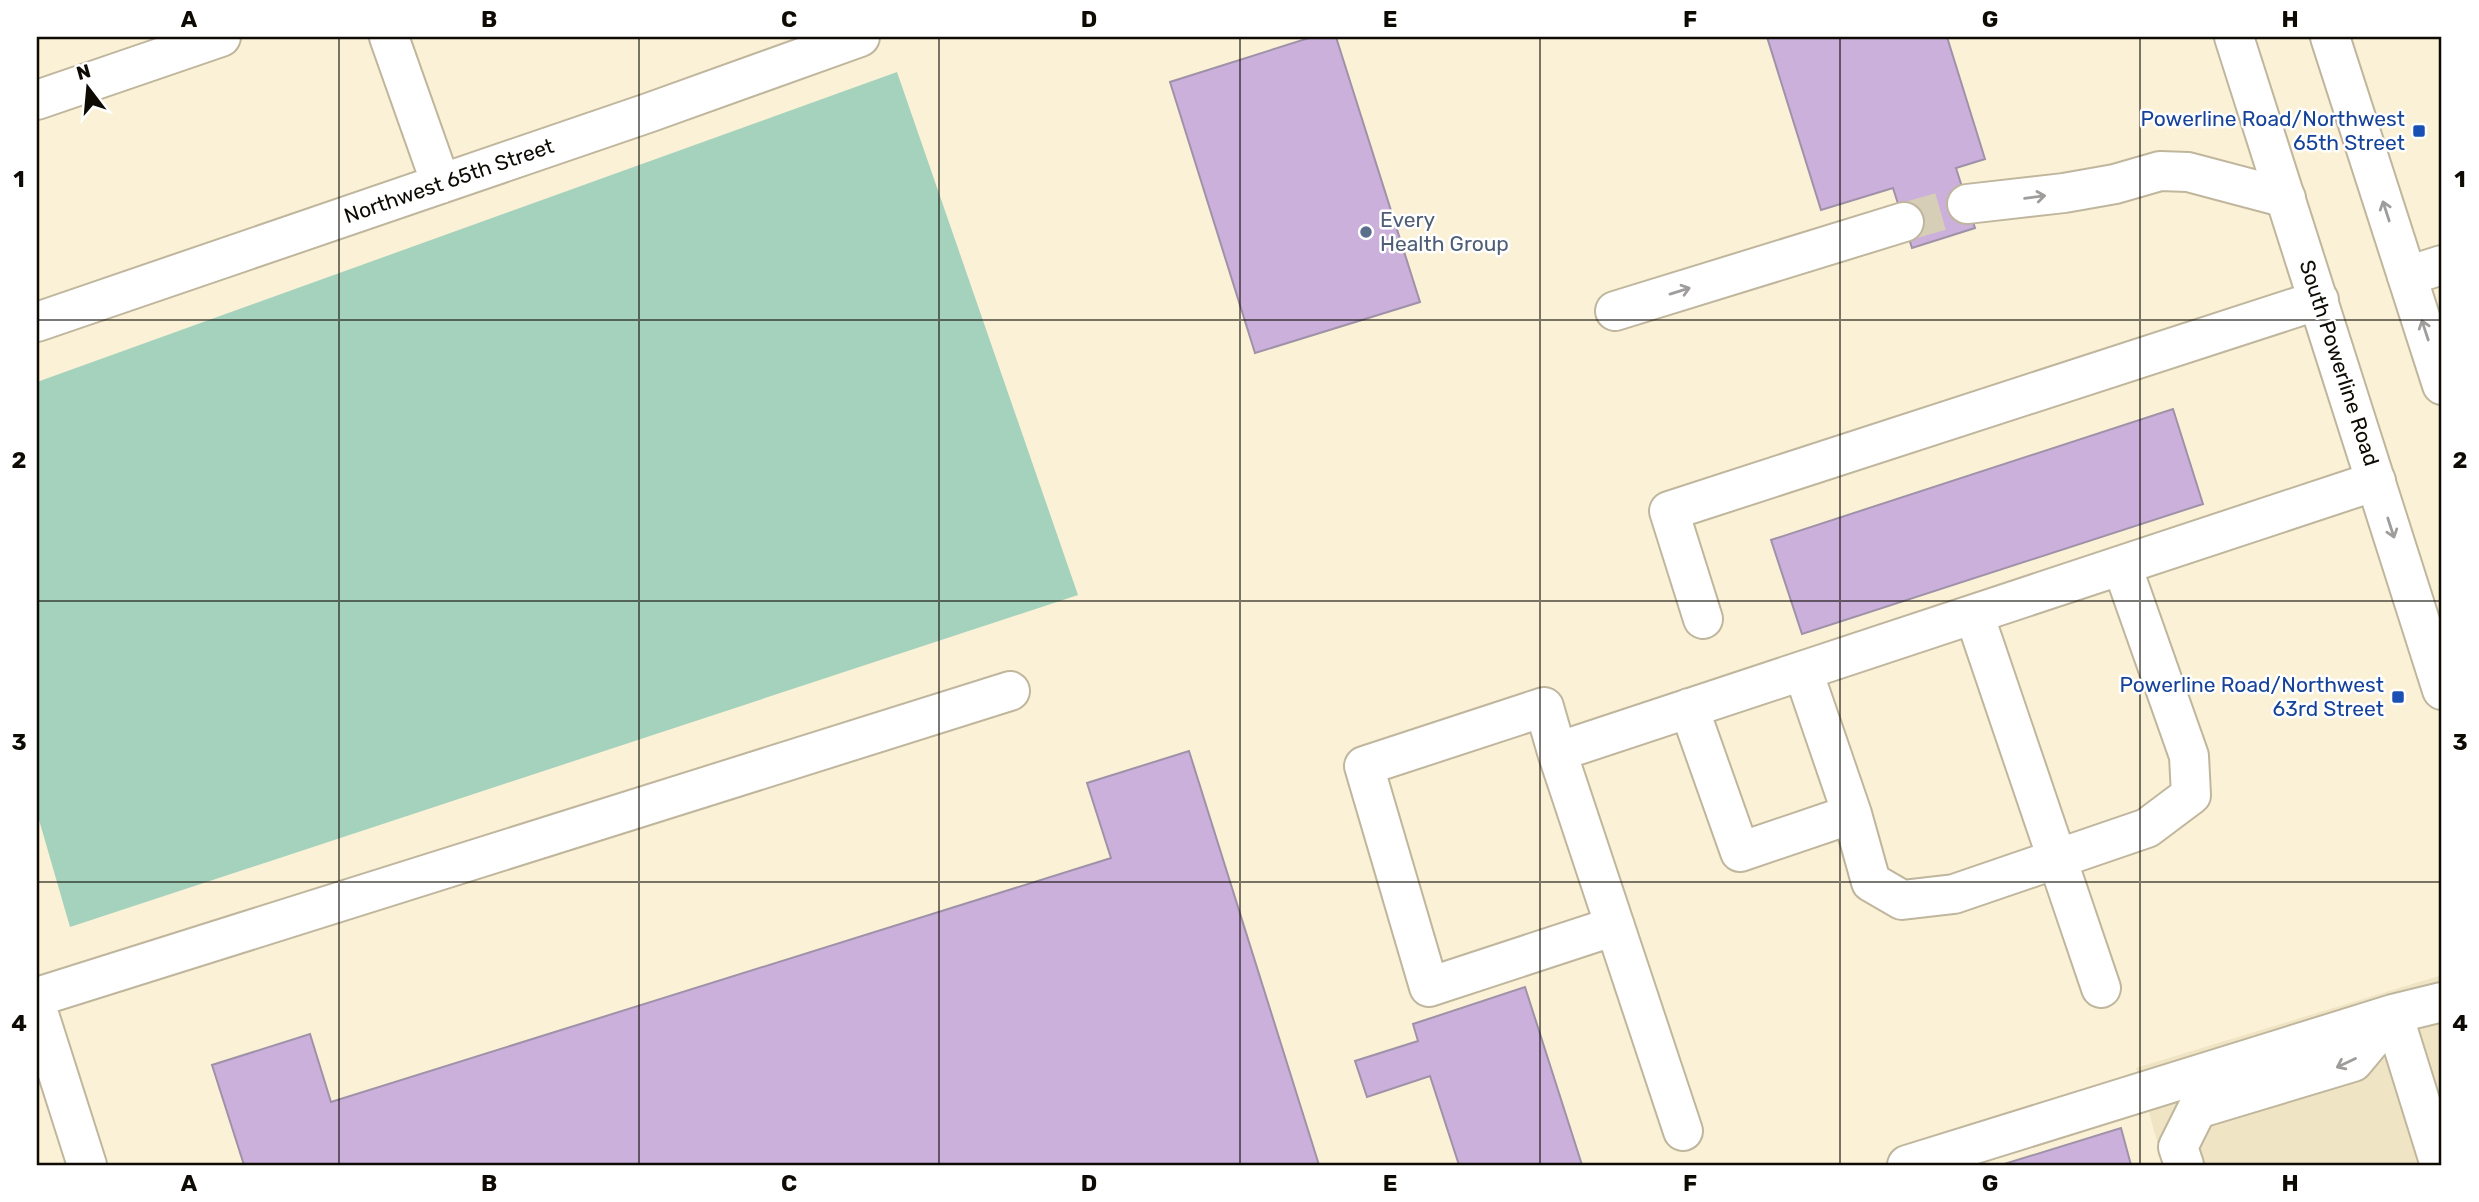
<svg xmlns="http://www.w3.org/2000/svg" width="2479" height="1202" font-family="Rubik,sans-serif">
<style>
.built{fill:#efe4c3}
.green{fill:#a5d2bc}
.building{fill:#cbb0db;stroke:#9f92a8;stroke-width:2}
.lines{fill:none;stroke-linecap:round;stroke-linejoin:round}
.minor-tunnel{stroke:#d7ceb7;stroke-width:38;stroke-dasharray:38 19;stroke-linecap:butt}
.minor-casing{stroke:#bfb69d;stroke-width:42}
.major-casing{stroke:#bfb69d;stroke-width:42}
.minor{stroke:#fff;stroke-width:38}
.major{stroke:#fff;stroke-width:38}
.oneway{stroke:#9f9d9b}
.grid{fill:none;stroke:#0e0b04;stroke-width:2;stroke-opacity:0.55}
.transit-dot{fill:#1a4fb4;stroke:#fff;stroke-width:2.5}
.service-dot{fill:#5c6f8a;stroke:#fff;stroke-width:2.5}
.labels{text-anchor:middle;stroke-width:5;stroke-linejoin:round;paint-order:stroke}
.transit-label{font-size:21px;fill:#164399;stroke:#fff;text-anchor:end}
.street-label{font-size:21px;fill:#0e0b04;stroke:#fff}
.service-label{font-size:21px;fill:#4e5e75;stroke:#fff;text-anchor:start}
.neatline{fill:none;stroke:#0e0b04;stroke-width:2.5}
.grid-label{font-size:23px;text-anchor:middle;font-weight:bold;fill:#0e0b04}
</style>
<rect width="100%" height="100%" fill="#fbf1d7"/>
<path class="built" d="M2442 975V1165H2164L2136 1068Z"/>
<path class="green" d="M897 72 1078 595 70 927 37 813V382Z"/>
<path class="building" d="M1312 37H1336L1420 302 1255 353 1170 82Z
M1767 37H1947L1985 159 1956 168 1975 228 1912 248 1893 188 1821 210Z
M2173 409 2203 504 1802 634 1771 540Z
M1189 751 1319 1165H244L212 1065 310 1034 331 1102 1111 858 1087 783Z
M1525 987 1582 1165H1459L1430 1076 1367 1097 1355 1061 1418 1041 1413 1024Z
M2121 1128 2131 1165H2001Z"/>
<g class="lines">
<path class="minor-tunnel" d="M1904 222 1967 204"/>
<defs>
<path id="minor" d="M389 37 441 184
M37 100 221 37
M1967 204 2064 193 2115 184 2160 171 2188 172 2286 198
M2407 276 2442 265
M1615 311 1904 222
M37 322 648 113 860 37
M1974 614 2101 988
M1703 619 1669 511 2319 300
M1803 671 1852 814 1871 882 1902 900 1954 894 2147 828 2191 795 2189 756 2122 566
M1689 708 1740 852 1852 814
M1557 752 1683 1131
M1615 926 1429 987 1364 766 1544 707 1557 752 2376 481
M37 997 1010 691
M37 1008 87 1165
M2393 1014 2440 1165
M1907 1165 2393 1014 2442 1002
M2184 1165 2178 1147 2197 1109 2353 1062 2393 1014"/>
<path id="major" d="M2234 37 2442 690
M2330 37 2442 385"/>
</defs>
<use href="#minor" class="minor-casing"/>
<use href="#major" class="major-casing"/>
<use href="#minor" class="minor"/>
<use href="#major" class="major"/>
</g>
<defs><path id="oneway-shaft" d="M-6 0H5M1.5-3L5.5 0L1.5 3" fill="none" stroke-width="1.6" stroke-linecap="round" stroke-linejoin="round" transform="scale(1.75)"/></defs>
<g class="oneway">
<use href="#oneway-shaft" transform="translate(2035 197) rotate(-7)"/>
<use href="#oneway-shaft" transform="translate(2386 211) rotate(-108)"/>
<use href="#oneway-shaft" transform="translate(1680 291) rotate(-17)"/>
<use href="#oneway-shaft" transform="translate(2425 330) rotate(-108)"/>
<use href="#oneway-shaft" transform="translate(2391 528) rotate(72)"/>
<use href="#oneway-shaft" transform="translate(2346 1063) rotate(155)"/>
</g>
<path class="grid" d="M339 37V1165M639 37V1165M939 37V1165M1240 37V1165M1540 37V1165M1840 37V1165M2140 37V1165M37 320H2442M37 601H2442M37 882H2442"/>
<g class="transit-dot">
<rect x="2412" y="124" width="14" height="14" rx="3.5"/>
<rect x="2391" y="690" width="14" height="14" rx="3.5"/>
</g>
<circle class="service-dot" cx="1366" cy="232" r="7"/>
<g class="labels">
<g class="transit-label">
<text x="2405" y="126">Powerline Road/Northwest<tspan x="2405" dy="24">65th Street</tspan></text>
<text x="2384" y="692">Powerline Road/Northwest<tspan x="2384" dy="24">63rd Street</tspan></text>
</g>
<g class="street-label">
<text transform="translate(449 181) rotate(-19)" y="7">Northwest 65th Street</text>
<text transform="translate(2339 363) rotate(72)" y="7">South Powerline Road</text>
</g>
<g class="service-label">
<text x="1380" y="227">Every<tspan x="1380" dy="24">Health Group</tspan></text>
</g>
</g>
<rect width="2479" height="1202" fill="none" stroke="#ffffff" stroke-width="77"/>
<g transform="translate(88 88) rotate(344)" stroke="#ffffff" stroke-width="5" paint-order="stroke">
<path d="M0-5L12 26L0 18L-12 26Z" fill="#0e0b04"/>
<text y="-10" font-size="19" font-weight="bold" text-anchor="middle" fill="#0e0b04">N</text>
</g>
<rect x="38" y="38" width="2402" height="1126" class="neatline"/>
<g class="grid-label">
<text x="189" y="27">A</text>
<text x="489" y="27">B</text>
<text x="789" y="27">C</text>
<text x="1089" y="27">D</text>
<text x="1390" y="27">E</text>
<text x="1690" y="27">F</text>
<text x="1990" y="27">G</text>
<text x="2290" y="27">H</text>
<text x="19" y="187">1</text>
<text x="2460" y="187">1</text>
<text x="19" y="468">2</text>
<text x="2460" y="468">2</text>
<text x="19" y="750">3</text>
<text x="2460" y="750">3</text>
<text x="19" y="1031">4</text>
<text x="2460" y="1031">4</text>
<text x="189" y="1191">A</text>
<text x="489" y="1191">B</text>
<text x="789" y="1191">C</text>
<text x="1089" y="1191">D</text>
<text x="1390" y="1191">E</text>
<text x="1690" y="1191">F</text>
<text x="1990" y="1191">G</text>
<text x="2290" y="1191">H</text>
</g>
</svg>
